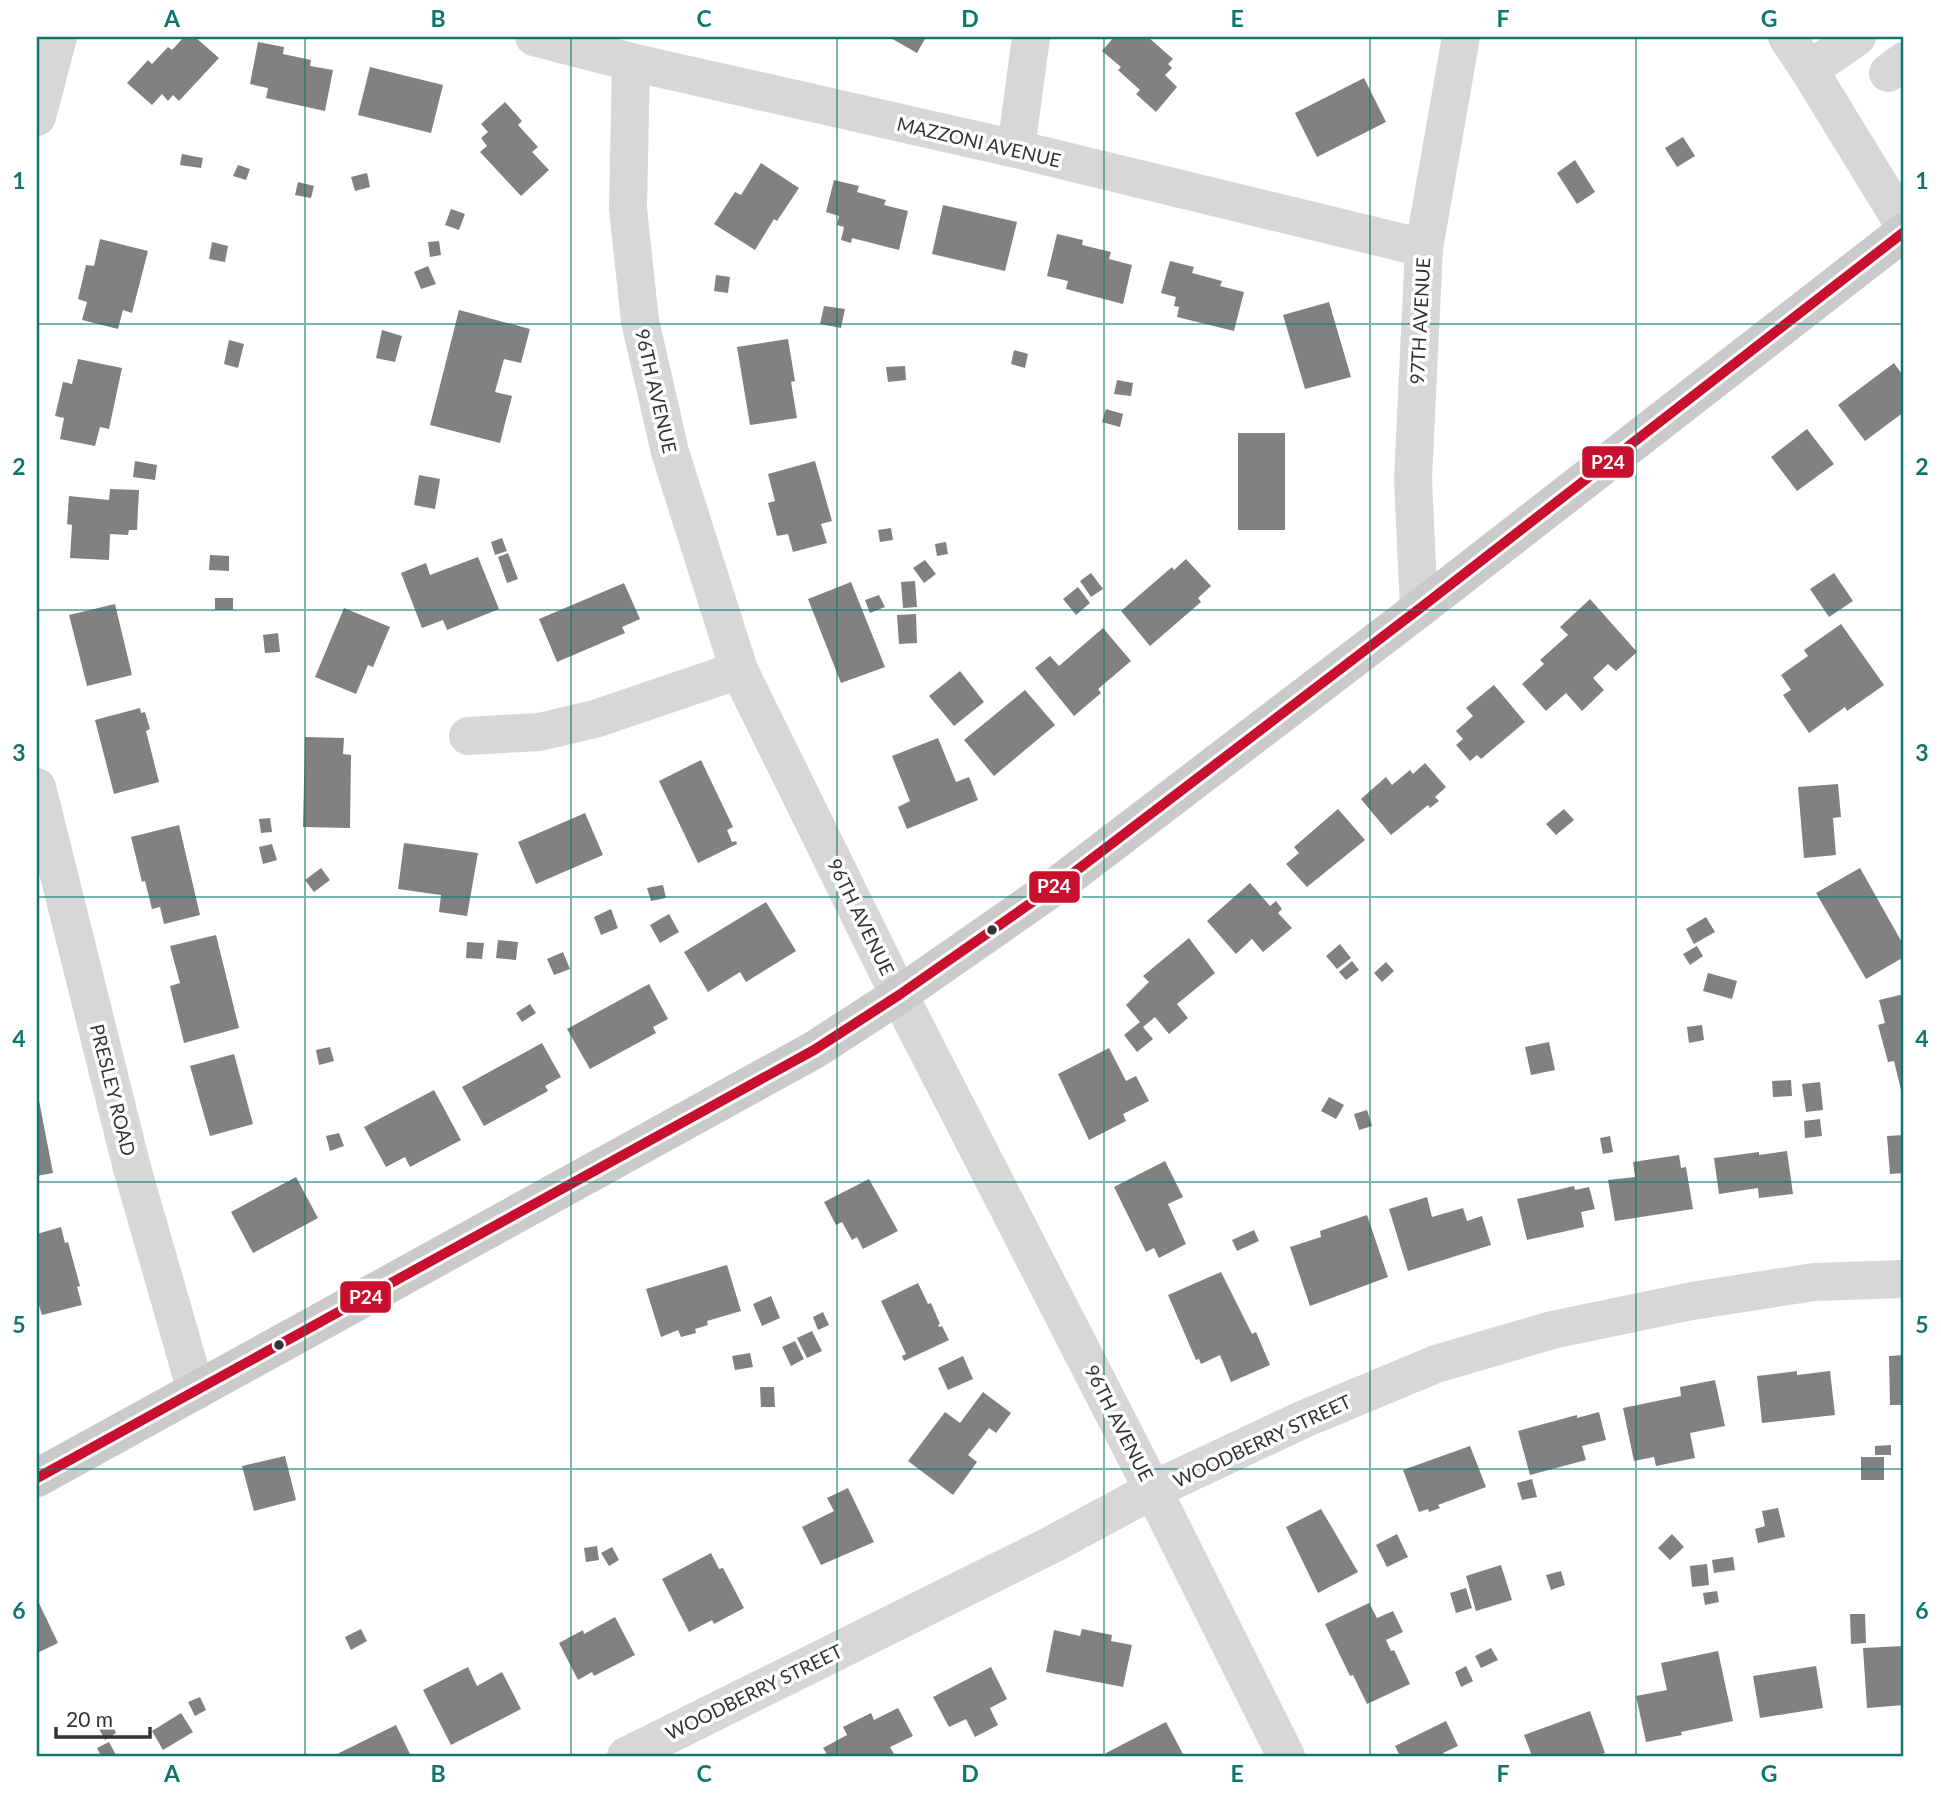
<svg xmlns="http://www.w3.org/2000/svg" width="1941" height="1793" font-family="Lato,sans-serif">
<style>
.building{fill:#818181}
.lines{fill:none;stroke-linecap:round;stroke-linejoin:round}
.minor{stroke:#d7d7d7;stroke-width:38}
.major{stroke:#cacaca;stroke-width:38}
.bus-1-casing{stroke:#fff;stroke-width:16}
.bus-1{stroke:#c8102e;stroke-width:10}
.grid{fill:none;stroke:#0f766e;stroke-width:2;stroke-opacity:0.55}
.bus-dot{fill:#333;stroke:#fff;stroke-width:2.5}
.labels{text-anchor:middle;stroke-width:7;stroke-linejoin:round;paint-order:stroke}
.street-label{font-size:19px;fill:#333;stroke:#fff}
.line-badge{stroke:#fff;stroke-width:2.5}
.badge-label{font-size:19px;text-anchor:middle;font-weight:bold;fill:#fff}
.neatline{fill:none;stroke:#0f766e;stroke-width:2.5}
.grid-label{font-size:23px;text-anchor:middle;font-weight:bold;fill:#0f766e}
</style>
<rect width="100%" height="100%" fill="#fff"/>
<path class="building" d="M184 37H195L219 58 179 101 173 95 168 101 162 94 152 105 127 83 148 60 152 64 168 47 172 50Z
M889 37H926L917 53Z
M1114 37H1148L1173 59 1168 64 1172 68 1165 75 1177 87 1156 112 1136 94 1140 90 1118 70 1121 67 1102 51Z
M258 42 284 47 283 54 311 60 310 66 333 70 325 111 266 98 268 88 250 84Z
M370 67 443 85 431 133 358 115Z
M1364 78 1386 122 1317 157 1295 113Z
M505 102 522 121 518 125 538 147 532 152 549 170 521 196 480 152 487 146 481 138 488 132 481 124Z
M1683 137 1695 156 1677 167 1665 148Z
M182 154 203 158 201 168 180 165Z
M1575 160 1595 192 1577 204 1557 173Z
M761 163 799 188 777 221 774 219 755 250 714 224 735 192 741 195Z
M238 165 250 169 246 180 233 176Z
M367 173 370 187 355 191 351 177Z
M834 180 859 186 857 192 886 200 884 205 908 211 899 250 852 238 851 243 841 240 844 227 837 225 839 216 826 212Z
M298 182 314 186 311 198 295 195Z
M943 205 1017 222 1005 271 932 254Z
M451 209 465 214 459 230 445 225Z
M1057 234 1083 240 1082 245 1111 252 1109 259 1132 265 1123 304 1066 289 1068 281 1047 276Z
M100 239 148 251 132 313 123 310 118 329 82 320 87 302 78 299 86 265 94 266Z
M439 241 441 255 430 257 428 242Z
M212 242 228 246 225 262 209 259Z
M1170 261 1194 267 1192 273 1222 281 1220 286 1244 292 1234 331 1177 317 1179 307 1174 306 1176 297 1161 293Z
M428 266 436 284 421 289 414 272Z
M716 275 730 277 728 293 714 291Z
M1329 302 1351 377 1305 389 1283 315Z
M824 306 845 309 841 328 820 324Z
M459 310 530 329 521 363 504 359 495 392 512 396 500 443 430 425Z
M382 330 402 336 395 362 376 358Z
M788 339 795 381 791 382 797 418 750 425 737 347Z
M229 340 244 344 238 368 224 364Z
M1014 350 1028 354 1025 368 1011 364Z
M78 359 122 368 109 429 100 427 95 446 60 439 64 418 55 416 63 382 72 384Z
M1894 363 1904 377V412L1865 441 1838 405Z
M905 366 906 380 888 382 886 367Z
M1117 380 1133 383 1131 396 1114 394Z
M1106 409 1123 414 1120 427 1102 422Z
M1807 429 1834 464 1797 491 1771 457Z
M1238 433H1285V530H1238Z
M135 461 157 465 155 480 133 477Z
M815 461 832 521 821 524 827 543 793 552 788 534 777 536 768 503 775 501 768 474Z
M419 475 440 479 435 509 414 505Z
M110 489 139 490 137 530H129L128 535 110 534 109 560 70 558 72 525 67 524 69 496 109 500Z
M891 528 893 540 880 542 878 530Z
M502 538 507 551 495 555 491 542Z
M946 542 948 554 937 556 935 544Z
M508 553 518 579 507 583 498 557Z
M210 555 229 556V571L209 570Z
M478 557 499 609 447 630 443 620 422 628 401 573 426 563 430 575Z
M1186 559 1211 586 1198 598 1201 602 1150 646 1121 611 1172 567 1174 570Z
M925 560 936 574 924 583 913 568Z
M1091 573 1103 589 1091 597 1080 581Z
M1834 573 1853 601 1829 617 1810 589Z
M915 581 917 607 903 608 901 582Z
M851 582 885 667 841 683 808 599Z
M624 583 640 619 622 627 625 633 557 662 539 619Z
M1078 587 1090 603 1076 615 1063 599Z
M879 595 885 607 870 613 865 600Z
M215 598H233V610H215Z
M1590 599 1637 652 1616 671 1608 664 1593 678 1604 690 1582 711 1566 693 1546 711 1522 684 1544 664 1540 660 1568 635 1560 627Z
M115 604 132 675 87 686 69 615Z
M344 608 390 627 373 667 368 665 356 694 315 677Z
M916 614 917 643 899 644 897 615Z
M1841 624 1884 685 1847 711 1845 707 1809 733 1783 695 1791 690 1781 675 1808 656 1804 650Z
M1103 628 1131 661 1098 689 1101 693 1074 716 1035 668 1050 656 1059 666Z
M278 633 280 652 265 653 263 635Z
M960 671 984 702 954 726 929 696Z
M1494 685 1525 722 1481 759 1477 755 1470 761 1456 745 1463 739 1456 731 1473 716 1466 708Z
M1025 690 1055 725 994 776 964 740Z
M140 708 141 713 145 712 150 729 146 731 159 782 114 794 95 720Z
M305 737 344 738 343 754 351 755 350 828 303 827Z
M938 738 956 782 969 777 978 800 907 829 898 807 910 801 892 756Z
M701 760 733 827 727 830 732 842 736 841 737 844 698 863 659 781Z
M1425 763 1446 787 1435 797 1439 801 1430 808 1428 805 1391 835 1361 799 1386 777 1392 785 1410 770 1413 774Z
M1838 784 1841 817 1833 818 1836 855 1804 858 1798 787Z
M1338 809 1365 840 1307 887 1286 864 1299 853 1294 847Z
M1564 809 1574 820 1556 835 1546 824Z
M585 813 603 855 536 884 518 842Z
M270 818 272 832 261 833 259 819Z
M179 825 200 915 164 924 160 907 152 909 145 881 142 882 131 837Z
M404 843 478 853 467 916 439 912 441 895 398 889Z
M272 844 277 860 263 864 259 847Z
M321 868 330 880 314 892 305 880Z
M1860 868 1904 946V957L1866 979 1816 893Z
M1250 883 1270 906 1276 901 1282 909 1278 913 1292 928 1263 952 1252 939 1236 954 1207 921Z
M663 885 666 898 651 901 647 888Z
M766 902 796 951 746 982 740 972 708 992 684 952Z
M611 909 618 928 601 935 594 917Z
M669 914 679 932 660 943 650 925Z
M1706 917 1715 932 1694 944 1686 929Z
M216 935 239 1028 184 1043 170 986 180 983 170 946Z
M1189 938 1215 973 1177 1004 1188 1018 1169 1034 1155 1017 1143 1027 1153 1039 1137 1052 1124 1035 1140 1022 1126 1005 1149 982 1143 976Z
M498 940 518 942 516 960 496 958Z
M467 942 484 943 482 959 466 958Z
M1340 944 1351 958 1337 969 1326 956Z
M1697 946 1703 956 1690 965 1683 954Z
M563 952 570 969 554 975 547 959Z
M1352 961 1359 970 1346 980 1339 972Z
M1386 962 1394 971 1382 982 1374 973Z
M1708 973 1737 981 1732 999 1703 991Z
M649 984 668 1019 653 1027 656 1033 590 1069 567 1029Z
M1904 994V1089L1901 1090 1894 1061 1888 1062 1878 1025 1885 1023 1879 1000Z
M530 1004 536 1013 522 1022 516 1013Z
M1702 1025 1704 1040 1689 1043 1687 1027Z
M1549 1042 1555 1070 1531 1075 1525 1047Z
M542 1043 561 1077 545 1086 548 1091 484 1126 462 1087Z
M330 1047 334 1061 319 1065 316 1050Z
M1109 1048 1126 1081 1136 1076 1149 1101 1123 1114 1126 1121 1089 1140 1058 1074Z
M234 1054 253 1124 210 1136 190 1066Z
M1791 1080 1792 1096 1773 1097 1772 1081Z
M1820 1082 1823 1110 1806 1112 1802 1084Z
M37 1090 53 1173 37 1176Z
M434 1090 461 1140 410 1167 405 1157 386 1167 364 1127Z
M1329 1097 1344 1105 1336 1119 1321 1111Z
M1367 1110 1372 1126 1359 1130 1354 1114Z
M1820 1119 1822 1136 1805 1138 1804 1121Z
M339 1133 344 1146 330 1151 326 1136Z
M1904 1135V1173L1890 1174 1887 1136Z
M1610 1136 1613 1152 1603 1154 1600 1138Z
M1787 1151 1793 1194 1759 1198 1758 1188 1719 1194 1714 1158 1759 1152V1155Z
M1679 1155 1681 1168 1686 1167 1693 1209 1615 1221 1608 1180 1635 1177 1633 1162Z
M1165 1161 1183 1197 1168 1204 1186 1244 1159 1258 1154 1248 1146 1252 1114 1187Z
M296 1177 318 1218 253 1253 231 1212Z
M869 1179 898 1231 863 1249 857 1237 852 1240 842 1222 836 1225 824 1202Z
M1574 1186 1575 1190 1589 1187 1595 1209 1581 1212 1584 1227 1527 1240 1517 1199Z
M1427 1197 1432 1217 1463 1208 1467 1221 1482 1216 1491 1245 1408 1271 1389 1209Z
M1367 1215 1388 1277 1310 1306 1290 1247 1321 1237 1320 1231Z
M61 1227 65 1243 68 1242 80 1286 77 1287 82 1305 42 1315 37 1299V1234Z
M1254 1230 1259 1241 1237 1251 1232 1240Z
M727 1265 741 1311 707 1321 708 1325 695 1329 696 1333 681 1337 678 1330 661 1337 646 1289Z
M1221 1272 1252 1334 1256 1332 1270 1365 1231 1382 1220 1355 1201 1364 1199 1359 1196 1360 1168 1295Z
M918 1283 928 1304 931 1303 940 1324 938 1325 939 1327 942 1326 949 1340 904 1361 902 1356 906 1354 881 1301Z
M771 1296 780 1318 762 1326 753 1304Z
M823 1312 829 1325 818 1330 813 1317Z
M812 1331 822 1351 807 1358 797 1338Z
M795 1341 804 1359 791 1366 782 1347Z
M750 1353 753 1367 735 1370 732 1356Z
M1904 1355V1405H1890L1889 1356Z
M963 1356 973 1379 948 1390 938 1368Z
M1797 1371V1375L1830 1371 1835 1415 1762 1423 1757 1376Z
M1715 1380 1725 1426 1690 1433 1695 1458 1656 1466 1654 1457 1634 1461 1623 1408 1681 1396 1680 1387Z
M760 1387H774L775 1407H761Z
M983 1392 1011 1413 996 1433 989 1428 968 1455 977 1462 953 1495 908 1461 945 1412 960 1423Z
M1599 1412 1606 1440 1582 1446 1586 1460 1530 1475 1518 1431 1577 1415V1418Z
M1891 1445V1455H1875V1446Z
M1470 1446 1486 1487 1438 1505 1440 1508 1429 1512 1428 1509 1419 1512 1403 1470Z
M285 1456 296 1500 254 1511 242 1466Z
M1861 1457H1884V1480H1861Z
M1532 1479 1537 1497 1522 1500 1517 1483Z
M848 1488 874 1542 821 1565 802 1527 834 1511 827 1498Z
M1778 1508 1785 1537 1758 1543 1755 1529 1765 1526 1762 1511Z
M1321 1509 1358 1572 1318 1593 1286 1527Z
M1397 1534 1408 1557 1387 1567 1376 1545Z
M1672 1534 1684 1547 1670 1560 1658 1548Z
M597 1546 599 1560 586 1562 584 1548Z
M612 1547 619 1560 609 1566 601 1553Z
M711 1553 719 1569 723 1568 744 1608 714 1624 712 1620 689 1632 662 1579Z
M1733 1557 1735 1570 1714 1573 1712 1560Z
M1707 1564 1709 1585 1692 1587 1690 1566Z
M1501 1565 1512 1600 1476 1611 1466 1576Z
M1561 1571 1565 1585 1551 1590 1546 1575Z
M1466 1588 1472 1608 1456 1613 1450 1593Z
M1717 1591 1719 1602 1705 1605 1703 1593Z
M37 1599 58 1643 37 1653Z
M1369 1603 1377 1618 1393 1611 1403 1632 1386 1640 1391 1651 1394 1650 1410 1684 1367 1704 1353 1675 1350 1676 1325 1624Z
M1850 1614H1865L1866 1643 1851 1644Z
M615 1617 635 1655 594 1676 592 1672 578 1680 559 1643 583 1630 584 1634Z
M361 1629 367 1641 351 1650 345 1637Z
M1082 1629 1112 1635 1111 1641 1132 1645 1123 1687 1046 1672 1054 1630 1080 1636Z
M1904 1646V1705L1867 1708 1863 1648Z
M1491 1648 1498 1660 1481 1668 1475 1656Z
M1718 1651 1733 1721 1681 1732 1682 1735 1646 1742 1636 1696 1667 1690 1661 1663Z
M1466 1666 1473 1681 1461 1687 1455 1672Z
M1816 1666 1823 1708 1760 1718 1753 1676Z
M468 1667 477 1686 502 1672 521 1709 451 1745 423 1690Z
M991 1667 1007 1699 990 1708 998 1725 975 1737 966 1719 949 1727 933 1697Z
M200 1697 206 1710 195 1716 188 1702Z
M898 1708 913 1736 890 1747 895 1756H828L823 1748 847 1735 843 1727 871 1713 874 1720Z
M1590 1711 1605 1753 1595 1756H1532L1524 1735Z
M181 1713 193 1732 163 1750 152 1731Z
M1446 1721 1458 1746 1443 1753 1445 1756H1400L1395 1746Z
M111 1722 116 1733 105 1740 99 1729Z
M1166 1722 1184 1756H1108L1106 1753Z
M396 1725 411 1756H340L339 1753Z
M109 1742 116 1755 101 1756 97 1748Z"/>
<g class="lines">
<path class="minor" d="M534 37 631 62 1016 149 1424 248
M1787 37 1809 70 1904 225
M631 62 628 209 640 321 670 452 739 670 899 995 1153 1490 1286 1756
M1809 70 1857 37
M1888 73 1904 61
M37 117 58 37
M1016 149 1031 37
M1419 609 1413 479 1424 248 1461 37
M468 736 539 732 595 719 739 670
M37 787 132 1168 196 1391
M626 1756 1051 1545 1153 1490 1304 1419 1436 1364 1552 1330 1692 1301 1814 1282 1904 1279"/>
<path class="major" d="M37 1478 814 1050 899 995 1064 880 1419 609 1904 232"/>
<defs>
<path id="bus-1" d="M37 1478 814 1050 899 995 1064 880 1419 609 1904 232"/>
</defs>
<use href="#bus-1" class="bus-1-casing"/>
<use href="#bus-1" class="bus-1"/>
</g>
<path class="grid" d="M305 37V1756M571 37V1756M837 37V1756M1104 37V1756M1370 37V1756M1636 37V1756M37 324H1904M37 610H1904M37 897H1904M37 1182H1904M37 1469H1904"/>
<g class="bus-dot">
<circle cx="992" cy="930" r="6"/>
<circle cx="279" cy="1345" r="6"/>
</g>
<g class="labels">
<g class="street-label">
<text transform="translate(979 142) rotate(13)" y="7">MAZZONI AVENUE</text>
<text transform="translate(1420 321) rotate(-87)" y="7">97TH AVENUE</text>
<text transform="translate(656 391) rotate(77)" y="7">96TH AVENUE</text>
<text transform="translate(861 917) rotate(64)" y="7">96TH AVENUE</text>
<text transform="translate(113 1090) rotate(76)" y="7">PRESLEY ROAD</text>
<text transform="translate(1119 1423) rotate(63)" y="7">96TH AVENUE</text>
<text transform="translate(1262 1441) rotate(-25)" y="7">WOODBERRY STREET</text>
<text transform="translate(754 1692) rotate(-26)" y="7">WOODBERRY STREET</text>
</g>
</g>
<g class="line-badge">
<rect x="1581" y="445" width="54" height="34" rx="7" fill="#c8102e"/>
<rect x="1028" y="870" width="53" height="34" rx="7" fill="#c8102e"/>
<rect x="339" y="1280" width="53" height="34" rx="7" fill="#c8102e"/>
</g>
<g class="badge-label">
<text x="1608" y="469">P24</text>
<text x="1054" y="893">P24</text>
<text x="366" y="1304">P24</text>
</g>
<rect width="1941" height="1793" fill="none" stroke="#ffffff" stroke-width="77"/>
<path d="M56 1727v10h94v-10" fill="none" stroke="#333333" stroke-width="3.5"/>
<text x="66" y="1727" font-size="21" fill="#333333" stroke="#ffffff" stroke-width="5" paint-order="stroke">20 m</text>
<rect x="38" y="38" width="1864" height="1717" class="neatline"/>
<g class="grid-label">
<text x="172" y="27">A</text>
<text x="438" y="27">B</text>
<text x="704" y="27">C</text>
<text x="970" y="27">D</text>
<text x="1237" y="27">E</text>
<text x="1503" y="27">F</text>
<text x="1769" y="27">G</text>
<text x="19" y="189">1</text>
<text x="1922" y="189">1</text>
<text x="19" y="475">2</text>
<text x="1922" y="475">2</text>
<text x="19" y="761">3</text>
<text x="1922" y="761">3</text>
<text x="19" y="1047">4</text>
<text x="1922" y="1047">4</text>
<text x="19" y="1333">5</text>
<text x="1922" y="1333">5</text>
<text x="19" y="1619">6</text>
<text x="1922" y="1619">6</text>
<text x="172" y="1782">A</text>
<text x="438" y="1782">B</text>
<text x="704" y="1782">C</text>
<text x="970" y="1782">D</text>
<text x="1237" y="1782">E</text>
<text x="1503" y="1782">F</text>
<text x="1769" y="1782">G</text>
</g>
</svg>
